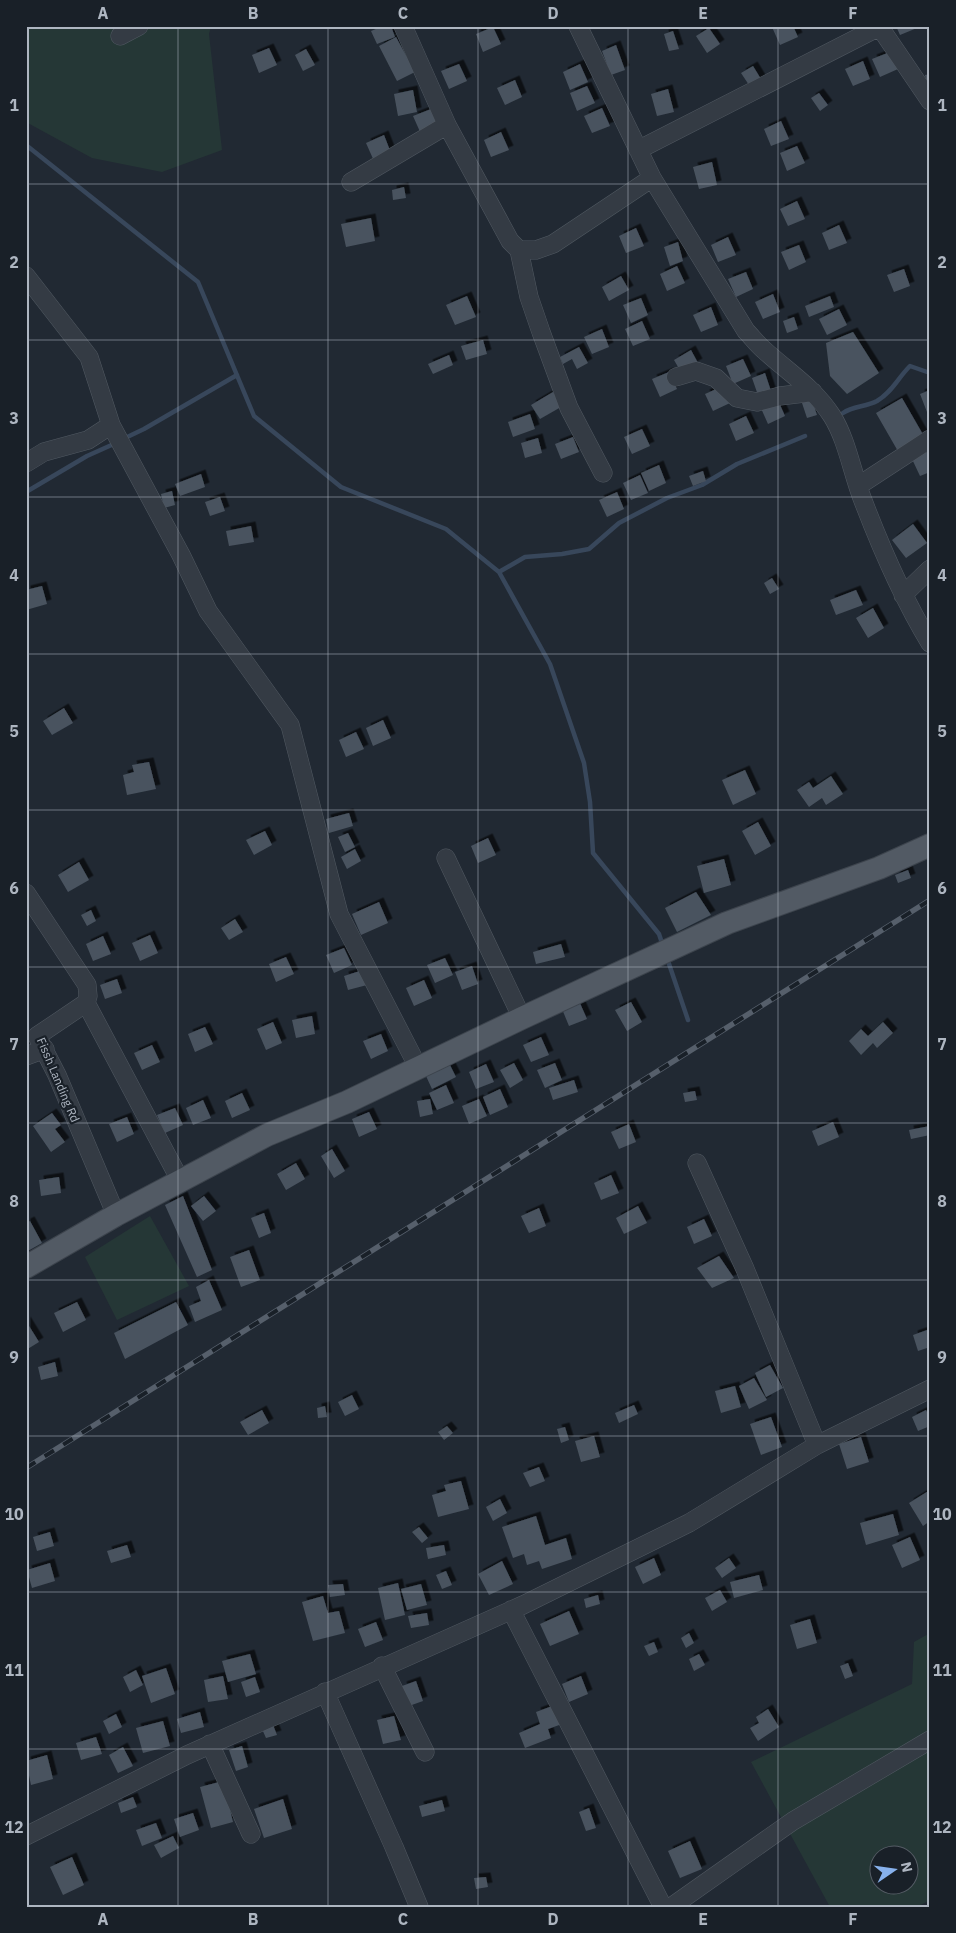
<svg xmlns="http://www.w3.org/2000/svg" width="956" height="1933" font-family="'IBM Plex Sans',sans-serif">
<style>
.green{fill:#253736;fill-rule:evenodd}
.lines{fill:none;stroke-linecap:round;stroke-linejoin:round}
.stream{stroke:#38475b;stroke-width:4.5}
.building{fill:#49535f;filter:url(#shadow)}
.minor-casing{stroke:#515962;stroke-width:19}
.major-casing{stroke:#3d444d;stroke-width:24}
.minor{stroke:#343b44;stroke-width:18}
.major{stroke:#525a64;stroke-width:22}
.rail-casing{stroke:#565f6b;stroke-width:5.5}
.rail{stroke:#192028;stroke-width:4;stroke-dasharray:11;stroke-linecap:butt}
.grid{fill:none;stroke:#aeb6c1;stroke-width:1;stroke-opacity:0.55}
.labels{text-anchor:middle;stroke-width:4.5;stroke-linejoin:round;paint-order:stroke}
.street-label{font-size:12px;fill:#aeb6c1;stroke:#192028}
.neatline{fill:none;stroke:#aeb6c1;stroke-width:2}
.grid-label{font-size:16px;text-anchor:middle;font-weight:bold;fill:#aeb6c1}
</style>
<defs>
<filter id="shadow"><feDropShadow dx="4.5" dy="-4.5" stdDeviation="0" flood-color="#0009"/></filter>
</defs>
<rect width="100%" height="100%" fill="#212933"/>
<path class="green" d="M26 26H211L209 34 222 150 162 172 92 158 26 122Z
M150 1216 189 1286 117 1320 85 1257Z
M930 1633V1900L917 1907H830L751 1762 912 1684 914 1642ZM878 1856H908V1886H878Z"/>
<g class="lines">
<path class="stream" d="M26 145 198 282 254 416 341 487 446 529 499 572 550 664 584 763 590 802 593 853 659 934 663 946
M843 413C853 406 866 407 877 401 893 391 897 379 910 366L930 373
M123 439 144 429 237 375
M26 492 87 456 116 443
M499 572 525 557 562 554 589 549 619 523 667 498 702 485 737 464 805 436
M667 958 688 1020"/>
</g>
<path class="building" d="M383 26H391L395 37 377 44 371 31Z
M775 26H793L798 37 780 45 772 27Z
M896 26H917V28L900 35Z
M493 27 501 44 483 52 476 34Z
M709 28 720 44 707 53 696 36Z
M673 31 679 49 669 51 664 34Z
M396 37 415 72 397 81 379 46Z
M616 45 625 70 611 75 602 51Z
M269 48 277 65 259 73 252 55Z
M306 49 315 65 303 71 295 55Z
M890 52 898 69 880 77 872 59Z
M863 61 870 79 853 86 845 69Z
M459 64 467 81 449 89 441 71Z
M580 64 588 82 570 90 563 72Z
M753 66 764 84 753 91 741 73Z
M930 74V86L928 87 925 75Z
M515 80 522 97 505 105 497 88Z
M587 86 595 103 577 111 570 93Z
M668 89 674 112 657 116 651 94Z
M413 90 417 112 398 116 394 94Z
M819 93 828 105 820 111 811 98Z
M602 108 610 126 592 133 584 116Z
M431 109 438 126 421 134 413 116Z
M781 121 789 139 771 146 764 129Z
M501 132 509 150 491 157 484 140Z
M384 135 391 153 374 161 366 143Z
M797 146 805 163 787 171 780 153Z
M712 162 717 185 699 189 693 167Z
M404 187 406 198 393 200 392 190Z
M797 201 805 219 788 226 780 209Z
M371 218 375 241 346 247 341 224Z
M839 225 847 243 829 250 822 233Z
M636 228 644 246 626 253 619 236Z
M728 237 736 255 718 262 711 245Z
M678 242 683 261 670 266 664 247Z
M799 245 806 262 789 270 781 252Z
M677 266 685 283 667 291 660 274Z
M904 269 910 286 894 292 887 275Z
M746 272 753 289 736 297 728 279Z
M621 276 629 290 609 301 602 287Z
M773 294 780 312 763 319 755 302Z
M467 296 476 317 455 325 446 305Z
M830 296 834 307 809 317 805 306Z
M641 298 648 315 631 323 623 305Z
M711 307 718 325 701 332 693 315Z
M839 309 847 325 827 335 819 319Z
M794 317 798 329 787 333 783 321Z
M642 321 650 339 633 346 625 329Z
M602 329 609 347 592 354 584 337Z
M853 332 879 373 847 394 830 376 826 343Z
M483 340 487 354 466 360 461 346Z
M579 347 588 363 577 369 572 359 563 364 560 357Z
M691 350 698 363 681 372 674 360Z
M449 355 453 365 433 374 428 364Z
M743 359 751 376 733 384 726 366Z
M669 372 677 389 660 397 652 379Z
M765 373 772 394 759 398 752 378Z
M723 386 730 403 713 411 705 394Z
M930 390V411L927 412 920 394Z
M553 392 561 407 540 419 531 405Z
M777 398 785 416 768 424 760 406Z
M902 398 925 438 899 453 876 413Z
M812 400 817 415 807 418 802 403Z
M530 414 535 429 513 437 508 422Z
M746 416 754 433 736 441 729 424Z
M642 429 650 446 632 454 624 437Z
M573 437 579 452 561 459 555 444Z
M538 438 542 453 525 458 521 443Z
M930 451V472L920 476 912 459Z
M659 465 666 483 649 491 641 473Z
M703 471 706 481 693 486 689 476Z
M201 474 205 487 180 496 175 484Z
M640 475 648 493 631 500 623 483Z
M172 491 175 505 164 508 161 494Z
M617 492 624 509 607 517 599 500Z
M220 497 225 511 210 516 205 502Z
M913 524 927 543 906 558 892 540Z
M251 526 254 542 229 546 226 531Z
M772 578 779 589 770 594 764 583Z
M42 586 47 604 26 610V590Z
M856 590 863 605 836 615 830 600Z
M873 608 884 628 868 638 856 618Z
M64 708 73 723 52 735 43 721Z
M383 720 391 738 373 746 366 728Z
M356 732 364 749 346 757 339 740Z
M149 762 156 789 127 795 123 775 134 772 132 765Z
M745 770 756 794 733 805 722 780Z
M831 776 843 794 826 805 822 798 809 807 797 790 809 782 813 788Z
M349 813 353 826 329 833 326 819Z
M758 822 771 846 755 855 742 831Z
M265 831 272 845 254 855 246 840Z
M348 833 355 847 345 852 338 837Z
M488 838 496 855 478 863 471 846Z
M355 849 361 861 347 869 341 857Z
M724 859 731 885 704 893 697 866Z
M79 862 89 880 68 892 58 875Z
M908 870 911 878 898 883 895 875Z
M696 892 711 915 677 932 665 908Z
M379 902 388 923 361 935 352 914Z
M91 910 96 921 87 926 81 915Z
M235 919 243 932 229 940 221 928Z
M150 935 158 953 140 961 132 943Z
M103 936 111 954 93 961 86 944Z
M561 944 565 957 536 964 533 952Z
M344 948 352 965 334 973 326 955Z
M286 957 294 974 276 982 269 964Z
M445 958 453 975 435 983 427 965Z
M472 966 478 984 462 990 455 972Z
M363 970 367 985 348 990 344 976Z
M117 979 122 993 105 999 100 985Z
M424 980 432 998 414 1006 406 988Z
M579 1001 587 1019 569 1026 562 1009Z
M631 1002 642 1022 627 1031 615 1010Z
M312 1016 315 1034 296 1038 292 1020Z
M273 1022 282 1043 266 1050 257 1029Z
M883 1022 893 1033 877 1048 873 1043 861 1055 849 1041 861 1029 868 1036Z
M205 1027 213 1044 195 1052 188 1034Z
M381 1034 388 1051 371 1059 363 1041Z
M541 1037 549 1055 531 1062 523 1045Z
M152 1045 160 1062 142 1070 134 1053Z
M514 1063 523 1080 510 1088 500 1070Z
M555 1063 562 1080 545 1088 537 1070Z
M486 1064 494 1082 476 1089 469 1072Z
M450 1065 456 1077 432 1089 426 1076Z
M574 1080 578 1092 553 1100 549 1088Z
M446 1085 454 1103 437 1110 429 1093Z
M500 1089 508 1107 490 1115 483 1097Z
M695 1091 697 1100 685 1102 683 1093Z
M242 1093 250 1110 232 1118 225 1101Z
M430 1099 433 1114 420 1117 417 1101Z
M479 1099 487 1116 469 1124 462 1106Z
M203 1100 211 1118 193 1125 186 1108Z
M175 1108 183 1125 165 1133 157 1115Z
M369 1112 377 1129 359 1137 352 1119Z
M52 1113 61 1125 55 1129 65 1142 51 1152 33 1126Z
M127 1117 134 1134 117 1142 109 1124Z
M833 1122 839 1137 818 1146 812 1131Z
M629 1124 636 1142 619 1149 611 1132Z
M930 1126V1135L911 1139 909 1130Z
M332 1149 345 1171 334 1178 321 1156Z
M296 1163 305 1179 286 1190 277 1174Z
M611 1175 619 1193 601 1200 594 1183Z
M59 1177 61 1193 41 1196 39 1180Z
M183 1196 212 1270 197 1277 165 1205Z
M204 1196 216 1211 203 1221 191 1206Z
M638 1206 647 1223 624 1234 616 1218Z
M539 1208 546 1226 529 1233 521 1216Z
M264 1213 271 1233 259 1238 251 1218Z
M704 1219 712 1236 694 1244 687 1227Z
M30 1221 42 1243 26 1252V1223Z
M249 1250 260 1280 241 1287 230 1257Z
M719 1256 734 1278 712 1288 697 1268Z
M209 1280 222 1310 195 1322 189 1306 201 1301 196 1287Z
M77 1302 86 1320 63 1332 54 1313Z
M176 1302 188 1325 125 1359 114 1333Z
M26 1321 39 1342 26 1350Z
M930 1329V1347L918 1351 913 1335Z
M55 1362 58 1376 41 1380 38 1367Z
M770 1365 783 1388 766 1397 755 1373Z
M754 1378 767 1400 749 1409 739 1386Z
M735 1386 741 1407 721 1413 715 1391Z
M352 1395 359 1409 345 1416 338 1402Z
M634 1405 638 1414 619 1423 615 1413Z
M325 1406 327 1417 318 1418 317 1408Z
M262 1410 269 1423 248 1435 240 1422Z
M926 1410 930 1418V1426L918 1431 912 1417Z
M771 1417 782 1447 761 1455 750 1424Z
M447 1426 453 1433 444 1440 438 1432Z
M565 1427 569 1440 561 1443 557 1429Z
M594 1436 600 1457 581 1462 575 1441Z
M861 1437 869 1462 847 1469 839 1444Z
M539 1467 545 1481 530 1487 523 1473Z
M461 1481 469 1509 438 1517 432 1495 446 1491 444 1485Z
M930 1490V1521L923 1526 909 1503Z
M500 1499 507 1513 493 1521 486 1507Z
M893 1514 899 1535 866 1545 860 1523Z
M536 1516 545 1545 566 1538 572 1559 542 1569 539 1561 527 1565 524 1554 513 1558 502 1527Z
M419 1527 428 1538 422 1543 412 1532Z
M50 1532 54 1546 37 1551 33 1537Z
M910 1537 920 1560 902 1568 892 1545Z
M127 1545 131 1557 111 1563 107 1551Z
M444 1545 446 1555 428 1559 426 1548Z
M654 1558 661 1575 643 1584 635 1567Z
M729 1558 736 1568 722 1578 715 1568Z
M502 1561 513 1584 489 1595 478 1574Z
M50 1563 55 1581 32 1588 27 1570Z
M446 1571 452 1585 442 1589 436 1575Z
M759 1575 763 1590 734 1598 730 1582Z
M398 1583 405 1615 385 1620 378 1588Z
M343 1584 345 1595 330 1597 328 1585Z
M421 1584 427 1605 407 1610 401 1589Z
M720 1590 727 1602 712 1611 705 1598Z
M598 1595 600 1604 586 1608 584 1599Z
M323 1596 328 1613 339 1611 345 1633 313 1641 302 1602Z
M569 1611 579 1634 550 1646 540 1624Z
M427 1613 429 1625 411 1628 408 1616Z
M810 1619 817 1643 797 1649 790 1625Z
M376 1622 383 1640 365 1647 358 1629Z
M689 1633 694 1643 686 1648 681 1638Z
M654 1642 658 1652 649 1656 644 1646Z
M250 1654 256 1674 228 1682 222 1661Z
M699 1654 705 1665 694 1671 689 1659Z
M848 1663 853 1676 845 1679 840 1666Z
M166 1668 175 1694 151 1703 142 1676Z
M136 1670 143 1685 130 1692 123 1677Z
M223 1676 228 1699 208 1702 204 1680Z
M581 1676 588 1694 569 1702 562 1684Z
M255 1677 260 1692 246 1697 241 1682Z
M416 1681 423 1701 409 1706 402 1686Z
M555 1705 562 1724 548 1729 551 1738 525 1748 519 1733 540 1724 536 1712Z
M768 1709 779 1727 758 1741 750 1728 759 1723 756 1717Z
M200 1712 204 1727 181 1733 177 1719Z
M116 1714 122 1727 109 1734 103 1721Z
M394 1716 401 1740 383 1744 377 1720Z
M163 1721 170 1746 143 1753 136 1728Z
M273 1725 277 1735 266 1738 262 1729Z
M96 1737 102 1754 81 1760 76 1743Z
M242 1746 248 1767 236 1771 229 1750Z
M123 1747 133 1766 118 1773 109 1755Z
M47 1755 53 1779 31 1785 26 1761Z
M223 1781 233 1822 211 1828 200 1787Z
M133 1797 137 1807 121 1813 118 1803Z
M283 1799 292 1829 264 1838 254 1809Z
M442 1800 445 1811 422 1817 419 1806Z
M589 1808 596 1828 586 1831 579 1812Z
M193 1813 199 1830 180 1837 174 1819Z
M156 1823 162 1838 142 1846 136 1830Z
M173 1836 179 1848 161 1858 154 1845Z
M690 1841 702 1869 680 1878 668 1851Z
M72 1857 84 1885 63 1895 50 1867Z
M486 1877 488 1887 476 1889 474 1878Z"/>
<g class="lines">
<defs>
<path id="minor" d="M403 26 447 125 510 241 519 250H536L553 244 652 178
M578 26 652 178 746 331C752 337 757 344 764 350 788 372 814 388 832 416 847 440 852 472 862 498 881 548 902 597 930 643
M879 26 930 101
M120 36 139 26
M638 150 879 27
M351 182 447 125
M519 250 529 297 541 332 569 408 603 473
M26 276 89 357 111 425 181 555 208 611 290 725 339 914 418 1067
M676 377 696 371 716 378 737 398 757 402 780 396 813 392
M26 463 44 452 88 440 111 425
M858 486 930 439
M903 595 930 569
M446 858 522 1018
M26 893 87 985 88 996 86 1003 37 1036 57 1075 116 1215
M86 1003 180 1180
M26 1056 45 1049
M697 1163 745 1269 817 1445
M511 1610 663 1907
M382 1666 425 1752
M325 1692 394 1847 419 1907
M210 1744 251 1834
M26 1836 187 1755 523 1605 689 1523 817 1445 930 1389
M671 1907 793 1821 930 1740"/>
<path id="major" d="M26 1267 116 1215 267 1135 347 1102 522 1018 727 923 879 868 930 845"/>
</defs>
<use href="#minor" class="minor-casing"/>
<use href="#major" class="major-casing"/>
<use href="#minor" class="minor"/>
<use href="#major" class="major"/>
<defs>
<path id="rail" d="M26 1468 930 900"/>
</defs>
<use href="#rail" class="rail-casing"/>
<use href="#rail" class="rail"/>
</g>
<path class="grid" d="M178 26V1907M328 26V1907M478 26V1907M628 26V1907M778 26V1907M26 184H930M26 340H930M26 497H930M26 654H930M26 810H930M26 967H930M26 1123H930M26 1280H930M26 1436H930M26 1592H930M26 1749H930"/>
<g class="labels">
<g class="street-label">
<text transform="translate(58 1080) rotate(67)" y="4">Fissh Landing Rd</text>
</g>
</g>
<rect width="956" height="1933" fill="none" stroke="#192028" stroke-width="55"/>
<g transform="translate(894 1870) rotate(77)"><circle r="24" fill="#192028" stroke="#555c65"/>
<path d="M0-4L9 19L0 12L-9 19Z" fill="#87b1ec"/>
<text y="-8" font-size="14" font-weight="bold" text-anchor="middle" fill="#aeb6c1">N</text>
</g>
<rect x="28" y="28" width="900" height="1878" class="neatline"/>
<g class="grid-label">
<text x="103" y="19">A</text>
<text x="253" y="19">B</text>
<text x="403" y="19">C</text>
<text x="553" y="19">D</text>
<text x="703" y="19">E</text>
<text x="853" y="19">F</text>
<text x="14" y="111">1</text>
<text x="942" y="111">1</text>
<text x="14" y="268">2</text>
<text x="942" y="268">2</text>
<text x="14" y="424">3</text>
<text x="942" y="424">3</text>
<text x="14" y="581">4</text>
<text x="942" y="581">4</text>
<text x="14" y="737">5</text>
<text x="942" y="737">5</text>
<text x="14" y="894">6</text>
<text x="942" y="894">6</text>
<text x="14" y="1050">7</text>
<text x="942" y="1050">7</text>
<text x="14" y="1207">8</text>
<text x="942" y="1207">8</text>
<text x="14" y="1363">9</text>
<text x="942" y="1363">9</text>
<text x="14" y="1520">10</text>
<text x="942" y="1520">10</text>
<text x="14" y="1676">11</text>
<text x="942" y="1676">11</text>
<text x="14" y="1833">12</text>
<text x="942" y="1833">12</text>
<text x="103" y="1925">A</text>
<text x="253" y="1925">B</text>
<text x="403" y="1925">C</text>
<text x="553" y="1925">D</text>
<text x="703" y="1925">E</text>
<text x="853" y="1925">F</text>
</g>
</svg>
